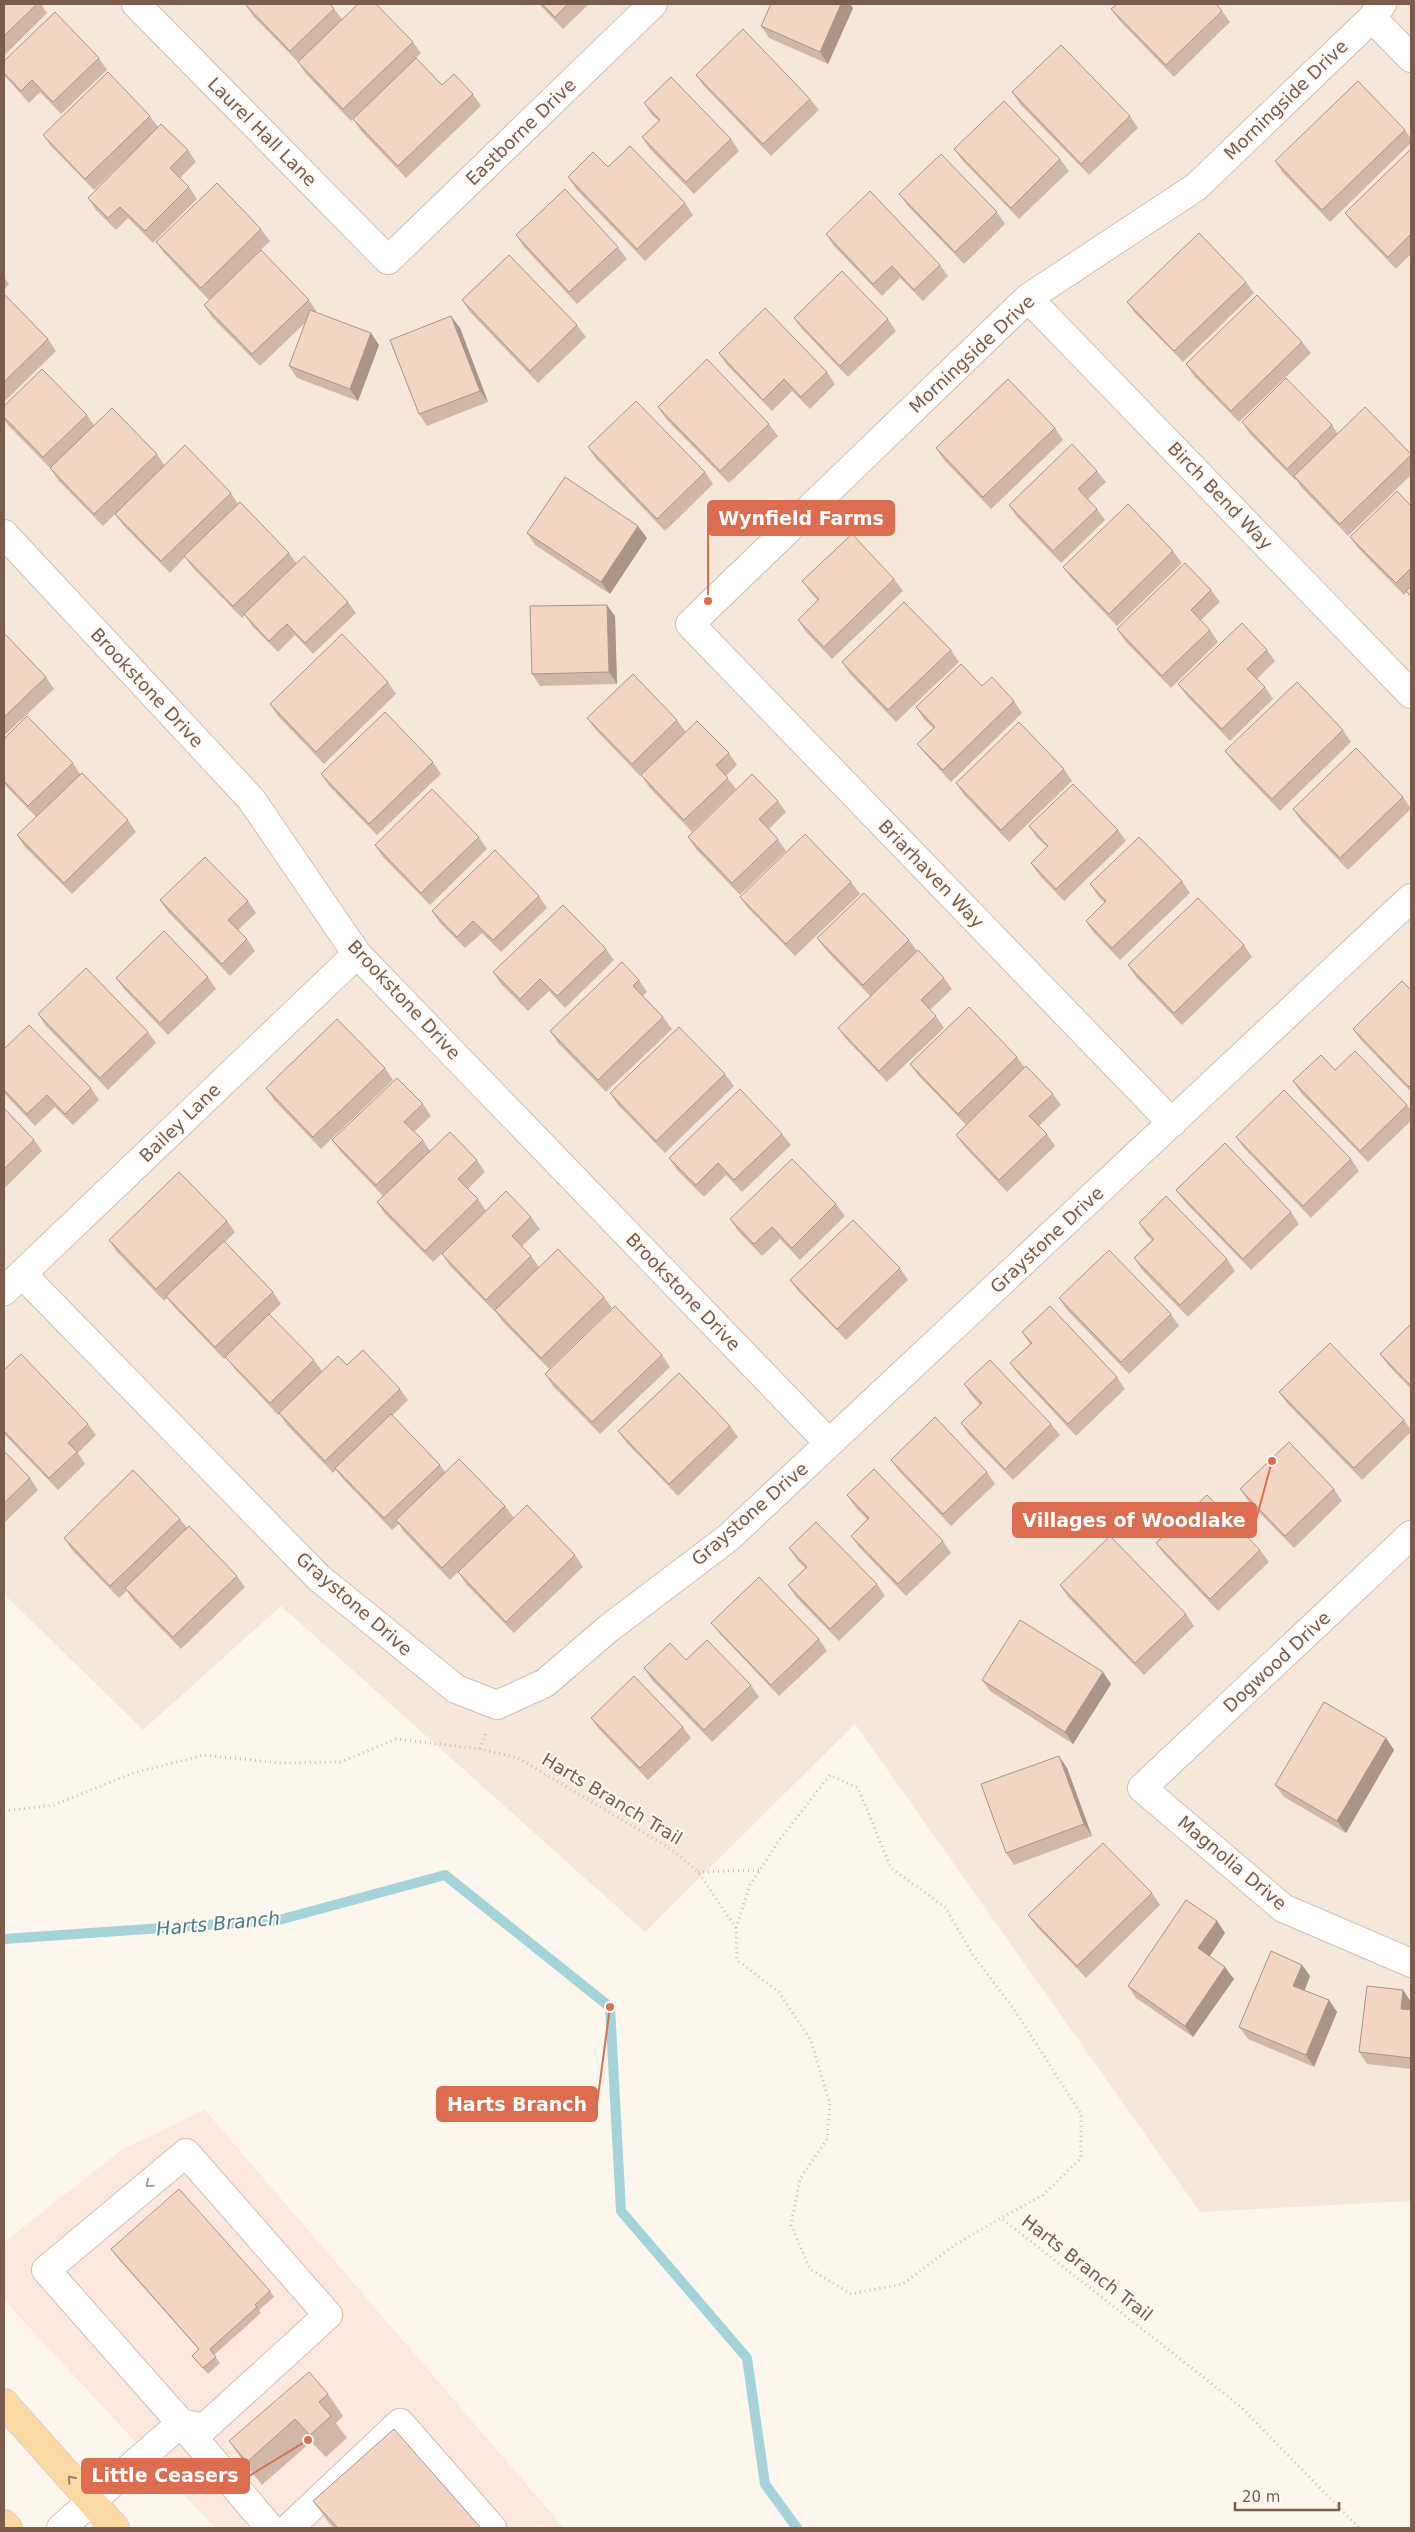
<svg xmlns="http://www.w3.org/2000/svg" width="1415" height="2532" font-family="'DejaVu Sans',sans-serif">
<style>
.residential{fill:#f5e8da}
.commercial{fill:#fde8e0}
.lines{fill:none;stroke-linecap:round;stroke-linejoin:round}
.stream{stroke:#a5d3da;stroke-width:10}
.minor-casing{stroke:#d1beb0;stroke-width:30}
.major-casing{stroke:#dad1cd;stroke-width:30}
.path{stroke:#d9b8a5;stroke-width:3;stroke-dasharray:1 4;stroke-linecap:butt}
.minor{stroke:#fff;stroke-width:28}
.major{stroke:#fbd9a5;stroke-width:28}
.wall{fill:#d1b7a8}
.shaded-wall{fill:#aa9588}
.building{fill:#f3d5c3;stroke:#aa9588}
.oneway{stroke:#af9d94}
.oneway2{stroke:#a18267}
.labels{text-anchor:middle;stroke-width:4;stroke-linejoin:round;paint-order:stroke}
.street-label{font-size:18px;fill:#7a5c4d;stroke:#fffaf3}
.water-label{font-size:19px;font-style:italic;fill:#437c86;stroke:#fffaf3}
.leader{fill:none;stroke:#dc6d51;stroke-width:2}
.callout-dot{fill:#dc6d51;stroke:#fffaf3;stroke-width:2}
.callout{fill:#dc6d51;stroke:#dc6d51;stroke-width:2}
.callout-label{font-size:19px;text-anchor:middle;font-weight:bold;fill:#fff}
</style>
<rect width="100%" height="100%" fill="#fdf6ec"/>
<path class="residential" d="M4 4H1411V2201L1200 2212 855 1724 645 1932 281 1606 143 1730 4 1594Z"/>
<path class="commercial" d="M205 2110 564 2528H215L4 2300V2242L123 2149Z"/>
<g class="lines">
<path class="stream" d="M4 1939 279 1920 445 1875 610 2007 621 2211 747 2358 765 2484 797 2528"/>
<defs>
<path id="minor" d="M136 4 388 260 653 4
M1372 18 1411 58
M1028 298 1411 694
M4 534 251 799 357 954 829 1443
M1172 1123 690 624 1028 298 1196 187 1372 18 1382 4
M22 1274 319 1578 456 1689 497 1705 545 1683 609 1628 728 1538 1411 898
M4 1291 357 954
M1411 1535 1142 1788 1283 1908 1411 1963
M181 2423 270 2528
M61 2528 181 2423 46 2270 186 2153 328 2315 204 2428 181 2423
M289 2528 400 2423 492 2528"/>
<path id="major" d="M4 2403 115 2528
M4 2524 8 2528"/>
</defs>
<use href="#minor" class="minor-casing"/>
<use href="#major" class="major-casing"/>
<path class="path" d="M480 1749 486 1733
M4 1811 54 1805 133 1773 204 1755 281 1763 341 1762 396 1739 480 1749 518 1758 671 1849 698 1872 736 1928 737 1960 779 1992 811 2041 830 2104 827 2139 800 2179 791 2225 810 2269 851 2294 903 2284 956 2244 1001 2218 1240 2406 1359 2528
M698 1872 760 1870
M736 1928 750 1885 780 1839 830 1775 858 1788 891 1868 945 1907 973 1955 1016 2012 1081 2114V2158L1043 2195 1001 2218"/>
<use href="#minor" class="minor"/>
<use href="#major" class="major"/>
</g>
<path class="wall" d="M4 4H41L47 13 4 56Z
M245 4 334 9 342 19 413 42 421 53 416 58 442 85 473 94 481 106 406 178 361 131 353 119 351 121 306 74 298 62 253 16Z
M539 4H589L563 29Z
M853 8 828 64 769 38 761 26Z
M1111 9 1222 11 1230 22 1174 77 1120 21Z
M99 58 107 70 61 114 40 92 29 103 4 75V61Z
M696 75 810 99 819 110 771 156 704 86Z
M1012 92 1130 116 1138 128 1089 175 1020 104Z
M644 103 731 139 739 151 694 194 650 149 642 137 659 121 652 115Z
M150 116 158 127 188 150 196 162 180 178 189 187 197 199 153 243 128 218 116 230 96 210 88 198 129 156 94 190 51 146 43 135Z
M1405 130 1411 139V143L1330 222 1283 173 1275 161Z
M954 149 1060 159 1069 171 1019 219 963 161Z
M1411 149V254L1396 269 1354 225 1345 213Z
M608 167 685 203 693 215 645 261 576 189 568 177Z
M899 194 997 212 1005 224 964 264 908 206Z
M261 229 270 241 209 300 165 254 156 242Z
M826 234 940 265 948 276 923 301 900 278 882 296 834 246Z
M516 235 618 247 627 259 577 304 524 247Z
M4 277 9 284 4 290Z
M1246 282 1254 293 1183 362 1135 313 1127 302Z
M4 294 48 339 56 351 4 402Z
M309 300 317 312H316L379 345 358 401 297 378 289 366 305 323 260 366 212 317 204 305Z
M462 300 577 325 586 337 538 383 470 312Z
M451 316 460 328 488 402 427 426 419 414Z
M794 318 888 319 896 331 848 377 802 329Z
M1302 342 1311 353 1239 422 1194 376 1186 364Z
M719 353 827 372 835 384 810 409 792 391 772 411 727 365Z
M4 406 87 415 94 425 157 454 164 465 231 493 238 504 289 553 297 564 348 602 356 613 313 654 295 635 278 652 252 626 245 615 242 618 193 568 185 557 170 573 123 525 115 514 103 526 58 480 50 468 6 423 4 419Z
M658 407 769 424 778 436 729 483 666 419Z
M1242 422 1332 425 1338 434 1411 454V475L1348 536 1302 488 1296 479 1295 480 1250 434Z
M1055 428 1063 440 991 509 944 460 936 448Z
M588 447 705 472 713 484 665 531 596 459Z
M1097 471 1106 482 1088 499 1097 509 1105 520 1061 563 1017 517 1009 505Z
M1411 506V598L1407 592 1404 595 1358 548 1350 537Z
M527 533 647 538 610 594 535 545Z
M1173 551 1182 563 1117 626 1072 579 1063 567Z
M894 579 903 591 832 659 806 632 798 620 818 601 811 593 802 581Z
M1211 590 1220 602 1200 621 1210 630 1218 642 1171 688 1125 641 1117 629Z
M615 616 617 684 540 686 532 674Z
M4 633 46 677 54 689 4 736Z
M951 650 959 662 896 722 850 674 842 662Z
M1267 650 1275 661 1257 679 1265 687 1273 699 1230 741 1187 696 1178 684Z
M388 682 396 694 324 764 278 716 270 704Z
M982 686 1014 701 1022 713 951 782 926 755 917 744 933 728 924 719 916 707Z
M587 718 677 720 686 732 640 776 596 730Z
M1343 730 1351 742 1280 811 1234 763 1225 751Z
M4 739 73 763 80 774 128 820 136 832 72 894 25 847 17 835 36 817 4 784Z
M729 753 737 765 726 776 736 789 692 832 649 787 641 775Z
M433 762 441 774 377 835 329 786 321 774Z
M1064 769 1072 781 1009 842 964 795 956 783Z
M1403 797 1411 809 1348 870 1301 821 1293 809Z
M778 801 786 812 769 829 778 839 786 851 740 895 696 849 688 837Z
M1029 826 1118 830 1126 841 1064 901 1039 875 1031 863 1047 847 1037 838Z
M479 837 487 849 430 905 383 857 375 845Z
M1182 881 1190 893 1120 960 1094 933 1086 921 1105 903 1098 896 1090 884Z
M851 882 860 894 795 956 748 908 740 897Z
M539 896 547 908 501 952 482 933 465 948 440 923 432 911Z
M160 900 248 901 256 913 238 930 247 939 255 951 230 976 168 912Z
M817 938 909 940 917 951 944 978 952 989 930 1010 936 1016 944 1028 887 1082 846 1039 838 1028 870 996 826 950Z
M1244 945 1252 957 1182 1025 1136 977 1128 965Z
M606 949 614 960 565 1008 549 991 528 1011 501 984 493 972Z
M208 977 216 989 168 1035 124 989 116 978Z
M639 980 647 992 643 996 663 1017 672 1029 606 1092 558 1043 550 1031Z
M1411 990V1092L1361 1040 1353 1029Z
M38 1014 148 1032 156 1043 108 1090 46 1026Z
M4 1049 91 1088 99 1100 73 1125 55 1107 35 1126 4 1093Z
M1017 1057 1025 1068 1053 1094 1061 1105 1039 1126 1047 1134 1055 1146 1007 1192 964 1146 956 1135 966 1125 918 1075 910 1064Z
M385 1068 393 1080 321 1149 274 1100 266 1088Z
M1335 1070 1407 1105 1411 1110V1121L1368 1162 1301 1093 1293 1081Z
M725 1074 734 1086 665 1153 618 1105 610 1093Z
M423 1104 431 1116 414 1132 423 1140 430 1151 477 1160 485 1172 468 1189 478 1199 486 1211 531 1217 540 1229 522 1246 531 1256 539 1267 604 1297 612 1308 549 1369 503 1322 495 1311V1312L450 1266 442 1254 469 1228 433 1262 385 1214 377 1202 383 1196 341 1152 332 1140Z
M4 1108 34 1140 42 1151 4 1189Z
M782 1134 791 1145 742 1192 726 1175 704 1197 677 1170 669 1158Z
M1236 1137 1351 1159 1359 1171 1311 1218 1244 1148Z
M1176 1190 1291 1212 1299 1224 1251 1270 1185 1202Z
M836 1204 845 1216 800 1260 780 1239 762 1256 738 1231 730 1219Z
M227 1221 235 1232 225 1242 273 1292 281 1304 269 1315 314 1360 322 1371 347 1365 400 1389 408 1400 392 1416 440 1465 445 1472 505 1506 514 1518 460 1570 575 1555 583 1567 514 1633 466 1584 458 1572 450 1580 404 1532 399 1524 392 1530 343 1479 336 1470 333 1473 287 1425 280 1414 278 1415 234 1368 226 1357 224 1359 175 1308 167 1298 164 1301 117 1252 109 1240Z
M1139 1223 1227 1259 1235 1271 1188 1317 1142 1270 1134 1258 1152 1240 1147 1235Z
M900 1268 908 1280 846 1340 799 1292 790 1280Z
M1059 1298 1171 1314 1179 1326 1129 1374 1067 1310Z
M1411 1324V1389L1389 1366 1380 1354Z
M1022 1332 1117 1377 1125 1389 1076 1436 1019 1375 1010 1363 1030 1344Z
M662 1355 670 1367 600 1434 553 1386 545 1374Z
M4 1370 88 1424 96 1435 78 1453 85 1464 58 1490 4 1434Z
M964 1384 1051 1424 1060 1435 1013 1480 969 1435 961 1423 980 1405 972 1396Z
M1279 1392 1404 1420 1411 1430V1432L1362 1480 1287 1403Z
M730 1426 738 1437 678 1496 627 1443 618 1431Z
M4 1451 30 1478 38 1490 4 1523Z
M891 1460 987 1472 995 1484 951 1526 899 1471Z
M1240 1489H1334L1342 1501 1294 1548 1248 1501Z
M847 1495 943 1541 951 1553 906 1596 859 1547 851 1536 867 1519 855 1507Z
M180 1519 187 1528 237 1576 245 1587 181 1649 133 1600 127 1591 119 1598 72 1550 64 1538Z
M1156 1543 1260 1550 1269 1562 1218 1611 1165 1555Z
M789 1548 877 1584 885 1596 839 1641 796 1597 788 1585 805 1568 797 1560Z
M1060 1585 1186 1614 1194 1626 1144 1675 1068 1597Z
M711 1623 819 1639 827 1651 779 1696 720 1634Z
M686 1660 751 1685 759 1697 712 1742 652 1680 644 1668Z
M982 1680 1111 1684 1073 1744 990 1691Z
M591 1718 683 1727 691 1738 648 1780 599 1729Z
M1386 1738 1394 1750 1346 1833 1284 1797 1275 1785Z
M1067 1768 1092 1836 1014 1865 1006 1853Z
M1152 1893 1160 1905 1086 1978 1037 1927 1028 1915Z
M1217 1921 1225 1933 1210 1956 1234 1979 1193 2037 1136 1998 1128 1986Z
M1302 1965 1310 1976 1305 1990 1329 2000 1337 2012 1314 2067 1248 2039 1239 2027Z
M1403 1990 1411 2002V2069L1367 2064 1359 2052Z
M111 2249 270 2291 274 2297 259 2310 261 2313 214 2355 220 2363 208 2374 192 2356 199 2350 115 2255Z
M328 2394 343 2416 336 2423 347 2438 326 2457 311 2442 262 2485 245 2464 229 2441Z
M313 2501 481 2528H334L329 2523Z"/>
<path class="shaded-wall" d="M841 4H850L853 8 828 64 820 52Z
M451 316 460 328 488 402 480 391Z
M371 333 379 345 358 401 350 389Z
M638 526 647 538 610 594 601 582Z
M607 605 615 616 617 684 609 672Z
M1103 1672 1111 1684 1073 1744 1065 1732Z
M1386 1738 1394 1750 1346 1833 1337 1821Z
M1059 1756 1067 1768 1092 1836 1084 1824Z
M1217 1921 1225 1933 1207 1960 1198 1948Z
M1302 1965 1310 1976 1302 1997 1293 1986Z
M1225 1967 1234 1979 1193 2037 1185 2026Z
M1403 1990 1411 2002 1409 2021 1401 2009Z
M1329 2000 1337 2012 1314 2067 1306 2055Z"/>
<path class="building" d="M4 4H37L4 36Z
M245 4H330L334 9 290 51Z
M358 4H376L413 42 343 109 298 62Z
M542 4H568L555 17Z
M771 4H841L820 52 761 26Z
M1117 4H1216L1222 11 1166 65 1111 9Z
M55 12 99 58 53 102 32 80 21 91 4 73V61Z
M743 29 810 99 763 144 696 75Z
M1061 45 1130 116 1081 164 1012 92Z
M416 58 442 85 454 74 473 94 398 166 353 119Z
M108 72 150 116 85 179 43 135Z
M671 77 731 139 686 182 642 137 660 120 644 103Z
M1358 81 1405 130 1322 210 1275 161Z
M1004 101 1060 159 1011 208 954 149Z
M161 124 188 150 170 168 189 187 145 231 120 207 108 218 88 198Z
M630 146 685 203 637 249 568 177 593 152 608 167Z
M1411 149V234L1388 257 1345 213Z
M941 154 997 212 955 252 899 194Z
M217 183 261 229 201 288 156 242Z
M565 189 618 247 569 292 516 235Z
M870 191 940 265 914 290 892 266 873 284 826 234Z
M1199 233 1246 282 1174 351 1127 302Z
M261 250 309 300 252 354 204 305Z
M509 255 577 325 530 371 462 300Z
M842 271 888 319 840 366 794 318Z
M4 294 48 339 4 382Z
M1257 295 1302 342 1231 411 1186 364Z
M765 308 827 372 801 397 784 379 763 400 719 353Z
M310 310 371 333 350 389 289 366Z
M451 316 480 391 419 414 390 340Z
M707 359 769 424 720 471 658 407Z
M42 369 87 415 43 457 4 417V406Z
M1286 378 1332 425 1287 469 1242 422Z
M1008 379 1055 428 983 497 936 448Z
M636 401 705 472 657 519 588 447Z
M1365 407 1411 454V455L1340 524 1294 476Z
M112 408 157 454 94 514 50 468Z
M1072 444 1097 471 1078 489 1097 509 1053 551 1009 505Z
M185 445 231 493 161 561 115 514Z
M565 477 638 526 601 582 527 533Z
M1397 491 1411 506V568L1396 583 1350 537Z
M240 502 289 553 233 606 184 556Z
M1128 504 1173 551 1109 614 1063 567Z
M852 534 894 579 824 647 798 620 819 599 802 581Z
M304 556 348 602 305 643 287 624 269 641 244 614Z
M1185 563 1211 590 1191 610 1210 630 1162 676 1117 629Z
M1411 586V596L1406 591Z
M904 602 951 650 888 710 842 662Z
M607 605 609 672 532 674 530 606Z
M1242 623 1267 650 1247 669 1265 687 1222 729 1178 684Z
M4 633 46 677 4 717Z
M342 634 388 682 316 752 270 704Z
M961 664 982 686 992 677 1014 701 943 770 917 744 935 727 916 707Z
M633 674 677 720 632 764 587 718Z
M1297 682 1343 730 1272 799 1225 751Z
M385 712 433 762 369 824 321 774Z
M27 716 73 763 28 806 4 781V739Z
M697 721 729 753 716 765 728 778 684 820 641 775Z
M1019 722 1064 769 1001 830 956 783Z
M1356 748 1403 797 1340 858 1293 809Z
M82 773 128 820 64 883 17 835Z
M752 774 778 801 759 819 778 839 732 883 688 837Z
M1073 784 1118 830 1056 889 1031 863 1048 846 1029 826Z
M432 789 479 837 421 893 375 845Z
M805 834 851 882 786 944 740 897Z
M1139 837 1182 881 1112 948 1086 921 1106 901 1090 884Z
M495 850 539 896 493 940 473 921 457 937 432 911Z
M205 857 248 901 228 920 247 939 222 964 160 900Z
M864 893 909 940 863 985 817 938Z
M1198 898 1244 945 1174 1013 1128 965Z
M563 905 606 949 557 996 540 979 520 999 493 972Z
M164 931 208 977 160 1023 116 978Z
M918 950 944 978 921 1000 936 1016 879 1071 838 1028Z
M622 962 639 980 633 986 663 1017 598 1080 550 1031Z
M86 968 148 1032 100 1078 38 1014Z
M1402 981 1411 990V1085L1409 1087 1353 1029Z
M969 1007 1017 1057 958 1114 910 1064Z
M337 1019 385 1068 313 1137 266 1088Z
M29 1025 91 1088 65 1114 47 1095 27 1114 4 1090V1049Z
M679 1027 725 1074 656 1141 610 1093Z
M1355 1051 1407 1105 1360 1151 1293 1081 1321 1055 1335 1070Z
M1026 1066 1053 1094 1029 1116 1047 1134 999 1180 956 1135Z
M397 1078 423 1104 404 1122 423 1140 376 1185 332 1140Z
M740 1089 782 1134 734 1180 718 1163 696 1185 669 1158Z
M1284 1090 1351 1159 1303 1206 1236 1137Z
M4 1108 34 1140 4 1169Z
M450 1132 477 1160 458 1179 478 1199 425 1251 377 1202Z
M1225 1143 1291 1212 1243 1259 1176 1190Z
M792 1159 836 1204 792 1248 772 1227 754 1244 730 1219Z
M179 1172 227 1221 156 1289 109 1240Z
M506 1191 531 1217 512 1236 531 1256 486 1300 442 1254Z
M1166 1196 1227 1259 1180 1305 1134 1258 1154 1239 1139 1223Z
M853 1220 900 1268 837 1329 790 1280Z
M224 1241 273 1292 215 1347 166 1296Z
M558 1249 604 1297 541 1358 495 1310Z
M1109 1250 1171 1314 1121 1362 1059 1298Z
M615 1306 662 1355 592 1422 545 1374Z
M1050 1306 1117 1377 1068 1424 1010 1363 1032 1343 1022 1332Z
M269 1314 314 1360 270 1403 225 1357Z
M1411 1324V1386L1380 1354Z
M1330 1343 1404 1420 1354 1468 1279 1392Z
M363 1350 400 1389 325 1461 279 1413 338 1356 347 1365Z
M21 1354 88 1424 68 1443 77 1452 49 1478 4 1431V1370Z
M990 1360 1051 1424 1005 1469 961 1423 982 1403 964 1384Z
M679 1373 730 1426 669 1484 618 1431Z
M391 1414 440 1465 384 1518 335 1468Z
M935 1417 987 1472 943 1514 891 1460Z
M1289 1442 1334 1489 1285 1536 1240 1489Z
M4 1451 30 1478 4 1503Z
M459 1459 505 1506 442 1568 396 1520Z
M874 1469 943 1541 898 1584 851 1536 869 1518 847 1495Z
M133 1470 180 1519 110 1586 64 1538Z
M1207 1495 1260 1550 1210 1599 1156 1543Z
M527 1505 575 1555 506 1622 458 1572Z
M816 1522 877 1584 830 1629 788 1585 807 1567 789 1548Z
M189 1526 237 1576 173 1637 125 1588Z
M1110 1536 1186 1614 1135 1663 1060 1585Z
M759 1577 819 1639 771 1685 711 1623Z
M1020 1620 1103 1672 1065 1732 982 1680Z
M707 1640 751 1685 704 1730 644 1668 670 1643 686 1660Z
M634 1676 683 1727 640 1768 591 1718Z
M1324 1702 1386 1738 1337 1821 1275 1785Z
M1059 1756 1084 1824 1006 1853 981 1784Z
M1103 1843 1152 1893 1077 1966 1028 1915Z
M1186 1900 1217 1921 1198 1948 1225 1967 1185 2026 1128 1986Z
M1271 1951 1302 1965 1293 1986 1329 2000 1306 2055 1239 2027Z
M1367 1986 1403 1990 1401 2009 1411 2010V2058L1359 2052Z
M179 2189 270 2291 255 2305 257 2307 210 2349 216 2357 203 2368 192 2356 199 2349 111 2249Z
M309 2372 328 2394 319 2402 331 2416 310 2435 295 2419 247 2462 229 2441Z
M394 2429 481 2528H338L313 2501Z"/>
<defs><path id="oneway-chevron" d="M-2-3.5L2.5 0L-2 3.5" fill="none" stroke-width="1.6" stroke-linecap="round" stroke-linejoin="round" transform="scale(1.25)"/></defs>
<use class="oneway" href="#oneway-chevron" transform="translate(149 2184) rotate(140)"/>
<use class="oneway2" href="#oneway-chevron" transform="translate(71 2479) rotate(-131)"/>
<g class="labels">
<g class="street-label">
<text transform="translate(1286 100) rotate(-44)" y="6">Morningside Drive</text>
<text transform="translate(262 132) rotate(45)" y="6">Laurel Hall Lane</text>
<text transform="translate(521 132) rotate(-44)" y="6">Eastborne Drive</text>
<text transform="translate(972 354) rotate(-43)" y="6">Morningside Drive</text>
<text transform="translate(1220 496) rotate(46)" y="6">Birch Bend Way</text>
<text transform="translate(147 688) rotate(47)" y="6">Brookstone Drive</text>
<text transform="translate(931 874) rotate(46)" y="6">Briarhaven Way</text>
<text transform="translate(404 1000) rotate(47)" y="6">Brookstone Drive</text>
<text transform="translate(180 1123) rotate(-44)" y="6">Bailey Lane</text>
<text transform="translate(1047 1240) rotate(-43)" y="6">Graystone Drive</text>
<text transform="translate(683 1292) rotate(46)" y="6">Brookstone Drive</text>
<text transform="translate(750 1514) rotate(-41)" y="6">Graystone Drive</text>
<text transform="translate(354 1604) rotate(41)" y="6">Graystone Drive</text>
<text transform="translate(1277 1662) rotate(-43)" y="6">Dogwood Drive</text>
<text transform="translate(612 1799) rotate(31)" y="6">Harts Branch Trail</text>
<text transform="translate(1232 1863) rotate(40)" y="6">Magnolia Drive</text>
<text transform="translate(1087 2268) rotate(38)" y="6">Harts Branch Trail</text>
</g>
<g class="water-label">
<text transform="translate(218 1923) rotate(-5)" y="7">Harts Branch</text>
</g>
</g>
<path class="leader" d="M708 601L708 518M1272 1461L1256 1520M610 2007L597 2104M308 2440L249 2476"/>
<g class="callout-dot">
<circle cx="708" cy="601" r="5"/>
<circle cx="1272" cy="1461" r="5"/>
<circle cx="610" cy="2007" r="5"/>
<circle cx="308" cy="2440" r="5"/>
</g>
<g class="callout">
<rect x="708" y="501" width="186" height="34" rx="5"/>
<rect x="1013" y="1503" width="243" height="34" rx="5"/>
<rect x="437" y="2087" width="160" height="34" rx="5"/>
<rect x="82" y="2459" width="167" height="34" rx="5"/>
</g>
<g class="callout-label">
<text x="801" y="525">Wynfield Farms</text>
<text x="1134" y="1527">Villages of Woodlake</text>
<text x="517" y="2111">Harts Branch</text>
<text x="165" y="2482">Little Ceasers</text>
</g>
<rect width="1415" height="2532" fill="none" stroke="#7a5c4d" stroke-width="10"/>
<path d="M1235 2502v8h104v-8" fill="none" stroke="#7a5c4d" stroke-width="2.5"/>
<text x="1242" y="2502" font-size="15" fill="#7a5c4d" stroke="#fffaf3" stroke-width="4" paint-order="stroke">20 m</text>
</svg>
